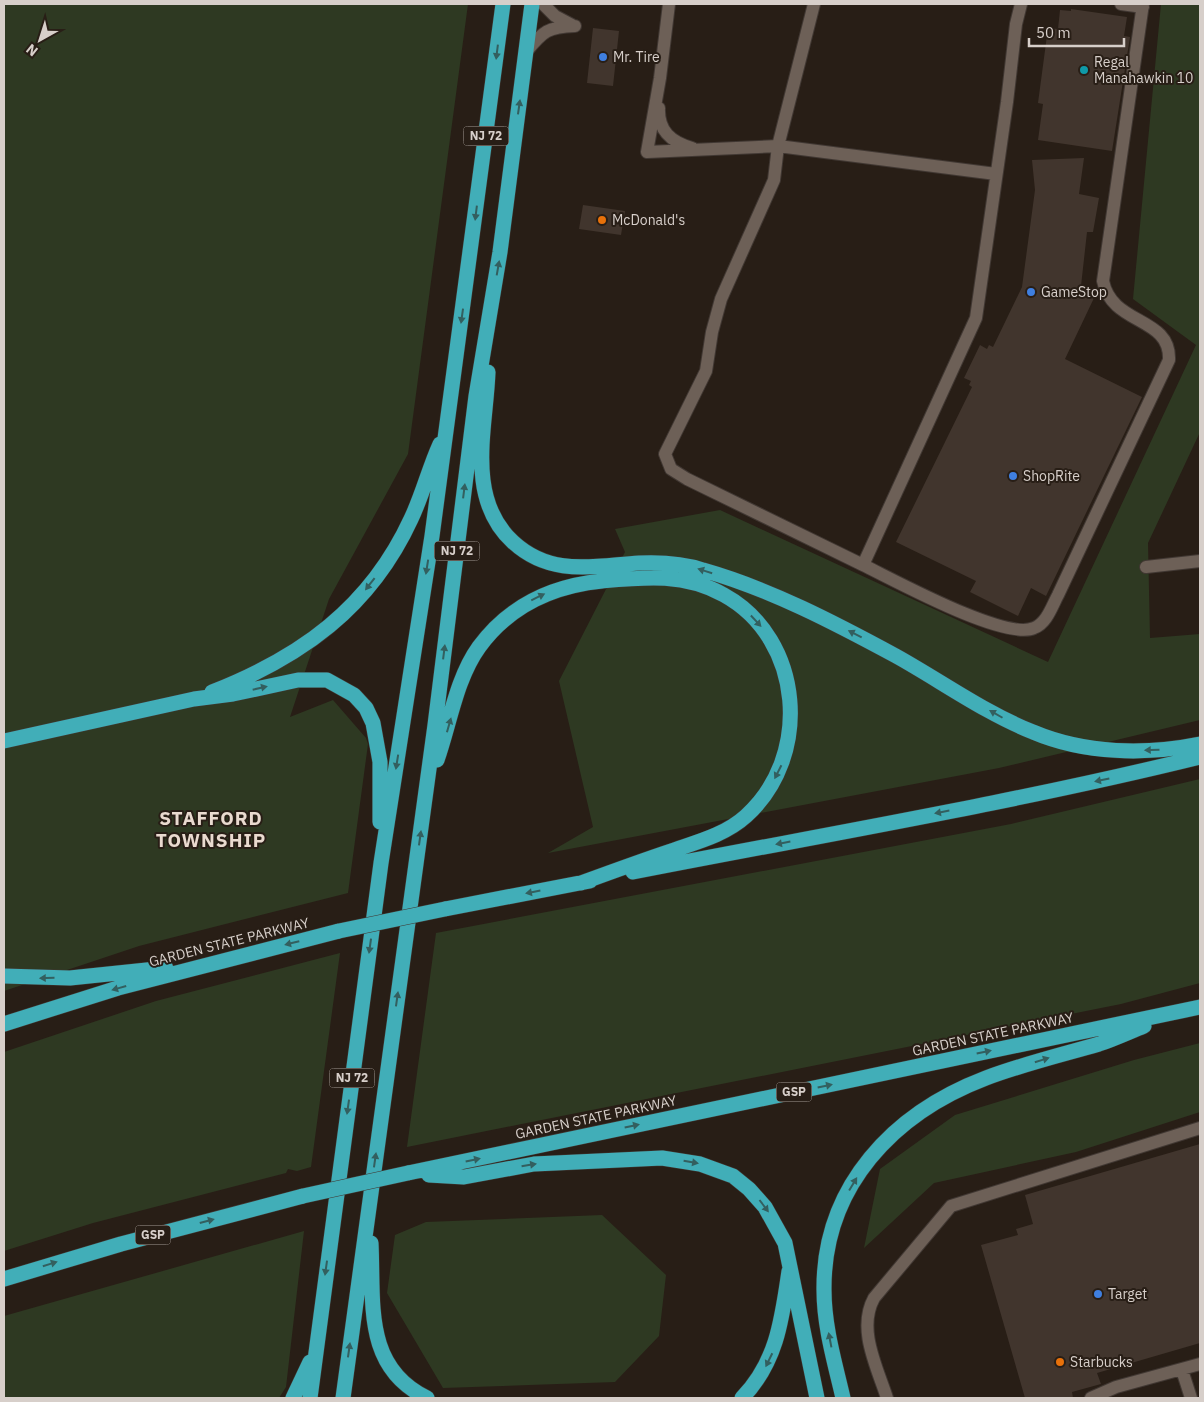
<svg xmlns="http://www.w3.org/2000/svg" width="1204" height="1402" font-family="'IBM Plex Sans',sans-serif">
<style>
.green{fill:#2e3922}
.building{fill:#41352d}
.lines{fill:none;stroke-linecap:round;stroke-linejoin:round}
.minor-casing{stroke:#413833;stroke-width:14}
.highway-casing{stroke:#413833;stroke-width:16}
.minor{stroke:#6d6057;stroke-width:12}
.highway{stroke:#41aeb8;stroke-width:15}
.highway-bridge-casing{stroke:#413833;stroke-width:16;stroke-linecap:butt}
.highway-bridge{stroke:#41aeb8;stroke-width:15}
.oneway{fill:#335f5f}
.shop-dot{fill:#3f7fe0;stroke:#281e16;stroke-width:2}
.culture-dot{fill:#0f9aa8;stroke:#281e16;stroke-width:2}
.food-dot{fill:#e8710a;stroke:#281e16;stroke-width:2}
.labels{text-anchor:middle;stroke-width:4;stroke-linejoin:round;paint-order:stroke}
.shield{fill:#281e16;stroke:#a29a94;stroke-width:1}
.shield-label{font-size:12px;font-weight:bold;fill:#d7cfca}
.poi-label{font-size:14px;fill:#d7cfca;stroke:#281e16;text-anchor:start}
.street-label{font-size:14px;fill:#d7cfca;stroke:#281e16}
.district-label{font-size:19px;font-weight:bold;letter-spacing:1px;fill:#e9dacf;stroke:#281e16}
</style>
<rect width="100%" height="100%" fill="#281e16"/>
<path class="green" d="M4 4H468L408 454 329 599 290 717 333 700 366 738 368 744 348 893 139 946 4 991Z
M1161 4H1200V432L1148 543 1150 638 1200 634V720L999 768 548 853 593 827 559 681 625 552 615 529 720 510 1048 662 1196 345 1133 299Z
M1200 779V983L1121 1004 407 1147 436 933 1011 824Z
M340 953 311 1167 297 1171 288 1169 286 1173 93 1223 4 1251V1052L156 1001Z
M1200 1043V1112L1076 1152 934 1183 864 1248 880 1169 955 1115 1134 1060Z
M602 1215 666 1275 659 1336 615 1382 443 1388 387 1293 395 1235 426 1222Z
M304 1231 286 1387 279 1398H4V1316Z"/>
<path class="building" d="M1071 9 1127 17 1124 36 1130 37 1112 151 1038 140 1043 104 1038 103 1048 28 1058 29 1060 10 1071 11Z
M593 28 619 31 613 86 587 83Z
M1084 158 1079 194 1099 198 1093 232H1087L1080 295 1094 298 1065 359 1142 397 1046 596 1031 588 1018 616 970 592 976 581 896 542 972 387 969 385 971 381 964 378 980 345 987 349 989 345 993 347 1022 287 1035 190 1032 160Z
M583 205 625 211 621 235 579 229Z
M1200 1144V1343L1097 1373 1101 1384 1072 1392 1073 1398H1025L981 1245 1018 1235 1016 1229 1033 1224 1025 1195Z"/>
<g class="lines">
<defs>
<path id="minor" d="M543 4 555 16 572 25
M669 4 660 78 647 152 778 146 814 4
M1121 4 1143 7
M526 52C543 31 548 27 575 26
M659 108C658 131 671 142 692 148
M996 174 778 146 774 180 721 299 712 332 706 371 665 454 671 469 687 479 863 565 976 318 1007 102 1016 24 1021 4
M863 565C894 580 1005 641 1034 628 1047 623 1052 606 1058 595L1169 360C1171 316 1112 326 1103 281L1143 4
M1146 567 1200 561
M1182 1370 1191 1398
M887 1398C877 1367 857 1329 874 1298L951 1206 1200 1128
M1091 1398 1116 1387 1200 1364"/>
<path id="highway" d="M488 372C486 428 465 498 513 542 551 577 593 566 639 563 661 562 682 563 703 570 770 589 835 623 896 656 941 681 985 713 1033 732 1085 754 1146 755 1200 744
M212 692C301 657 370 608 411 519 423 494 429 468 440 444
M4 741 194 699 233 694 298 680H327L354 695 366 708 373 723 380 762V822
M437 760C450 723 456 679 479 647 509 606 552 586 602 581 645 577 685 573 724 595 804 639 812 757 746 816 725 835 697 842 671 851 641 861 611 872 581 883
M633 872C822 835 1013 803 1200 757
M445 909 590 881
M4 976 70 978 166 968
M4 1024 118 988 339 931
M408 1173 1200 1007
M429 1175 464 1177 534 1164 662 1158 700 1164 733 1176 749 1189 765 1207 785 1243 817 1398
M371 1243C374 1303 363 1367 427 1398
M4 1279 121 1244 303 1196
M293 1398 310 1362
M310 1398 381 863 432 536 503 4
M343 1398 435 725 476 396 500 252 532 4
M742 1398C777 1362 782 1319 789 1271
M843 1398C835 1363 824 1327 824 1290 823 1186 894 1113 986 1078 1023 1064 1061 1055 1099 1044 1114 1039 1129 1032 1144 1026"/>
</defs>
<use href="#minor" class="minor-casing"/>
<use href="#highway" class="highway-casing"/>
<use href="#minor" class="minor"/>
<use href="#highway" class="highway"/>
<defs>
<path id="highway-bridge" d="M339 931 445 909
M303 1196 408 1173"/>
</defs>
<use href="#highway-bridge" class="highway-bridge-casing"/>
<use href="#highway-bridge" class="highway-bridge"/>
</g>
<defs><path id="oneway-solid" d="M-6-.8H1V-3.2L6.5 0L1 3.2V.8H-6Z" transform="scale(1.25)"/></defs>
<g class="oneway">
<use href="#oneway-solid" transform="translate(497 52) rotate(97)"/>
<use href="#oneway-solid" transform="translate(519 107) rotate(-82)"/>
<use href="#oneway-solid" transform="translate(476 213) rotate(97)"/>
<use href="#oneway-solid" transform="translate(498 268) rotate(-80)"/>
<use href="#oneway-solid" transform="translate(462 316) rotate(98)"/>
<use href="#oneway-solid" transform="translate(464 491) rotate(-83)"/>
<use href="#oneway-solid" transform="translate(427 567) rotate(99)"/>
<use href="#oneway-solid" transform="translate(705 571) rotate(-163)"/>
<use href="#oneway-solid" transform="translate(370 584) rotate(128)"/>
<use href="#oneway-solid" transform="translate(538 597) rotate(-26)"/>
<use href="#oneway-solid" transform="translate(756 621) rotate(47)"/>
<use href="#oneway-solid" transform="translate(855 634) rotate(-153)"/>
<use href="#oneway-solid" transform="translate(444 652) rotate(-83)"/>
<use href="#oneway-solid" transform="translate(260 688) rotate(-13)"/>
<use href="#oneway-solid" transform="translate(996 714) rotate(-150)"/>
<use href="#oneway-solid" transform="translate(449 725) rotate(-74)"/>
<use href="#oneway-solid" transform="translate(1152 750) rotate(178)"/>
<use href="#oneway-solid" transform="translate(397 762) rotate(99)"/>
<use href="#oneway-solid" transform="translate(778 772) rotate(117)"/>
<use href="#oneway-solid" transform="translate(1102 780) rotate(168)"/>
<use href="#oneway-solid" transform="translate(942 812) rotate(169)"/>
<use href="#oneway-solid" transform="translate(420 838) rotate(-82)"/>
<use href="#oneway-solid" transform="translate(783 843) rotate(169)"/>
<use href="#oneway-solid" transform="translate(533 892) rotate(169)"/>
<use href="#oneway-solid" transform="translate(292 943) rotate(166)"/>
<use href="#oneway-solid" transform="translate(370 946) rotate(98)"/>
<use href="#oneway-solid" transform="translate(47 978) rotate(179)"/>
<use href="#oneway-solid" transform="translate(119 988) rotate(164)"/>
<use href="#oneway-solid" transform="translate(397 999) rotate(-82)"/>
<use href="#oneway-solid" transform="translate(984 1052) rotate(-12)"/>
<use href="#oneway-solid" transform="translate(1042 1060) rotate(-17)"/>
<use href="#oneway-solid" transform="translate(825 1086) rotate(-12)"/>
<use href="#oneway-solid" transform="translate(348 1107) rotate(98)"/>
<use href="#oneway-solid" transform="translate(632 1126) rotate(-12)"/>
<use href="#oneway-solid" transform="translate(375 1160) rotate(-82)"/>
<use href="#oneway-solid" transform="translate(473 1160) rotate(-12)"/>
<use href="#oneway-solid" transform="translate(691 1162) rotate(10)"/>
<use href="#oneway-solid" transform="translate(529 1165) rotate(-9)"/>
<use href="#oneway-solid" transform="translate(853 1184) rotate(-59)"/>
<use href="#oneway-solid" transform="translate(764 1206) rotate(53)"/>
<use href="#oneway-solid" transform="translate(207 1221) rotate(-15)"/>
<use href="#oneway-solid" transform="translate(50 1264) rotate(-17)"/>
<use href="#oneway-solid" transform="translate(326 1268) rotate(98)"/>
<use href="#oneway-solid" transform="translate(830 1340) rotate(-101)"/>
<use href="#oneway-solid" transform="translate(349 1350) rotate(-82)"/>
<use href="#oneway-solid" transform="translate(769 1360) rotate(116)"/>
</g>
<g class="shop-dot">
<circle cx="603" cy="57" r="5"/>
<circle cx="1031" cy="292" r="5"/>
<circle cx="1013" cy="476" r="5"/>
<circle cx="1098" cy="1294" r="5"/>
</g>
<circle class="culture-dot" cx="1084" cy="70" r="5"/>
<g class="food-dot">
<circle cx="602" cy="220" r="5"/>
<circle cx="1060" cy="1362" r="5"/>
</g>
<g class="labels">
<g class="shield">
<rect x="463.5" y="126.5" width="45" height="19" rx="4"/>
<rect x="434.5" y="541.5" width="45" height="19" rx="4"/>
<rect x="329.5" y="1068.5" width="45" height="19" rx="4"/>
<rect x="776.5" y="1082.5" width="35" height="19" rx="4"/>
<rect x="135.5" y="1225.5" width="35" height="19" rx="4"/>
</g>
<g class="shield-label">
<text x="486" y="140">NJ 72</text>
<text x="457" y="555">NJ 72</text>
<text x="352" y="1082">NJ 72</text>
<text x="794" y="1096">GSP</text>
<text x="153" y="1239">GSP</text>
</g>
<g class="poi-label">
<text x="613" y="62">Mr. Tire</text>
<text x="1094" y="67">Regal<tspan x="1094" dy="16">Manahawkin 10</tspan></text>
<text x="612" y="225">McDonald's</text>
<text x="1041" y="297">GameStop</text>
<text x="1023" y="481">ShopRite</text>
<text x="1108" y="1299">Target</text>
<text x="1070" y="1367">Starbucks</text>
</g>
<g class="street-label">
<text transform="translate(229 942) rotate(-14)" y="5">GARDEN STATE PARKWAY</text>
<text transform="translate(993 1034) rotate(-12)" y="5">GARDEN STATE PARKWAY</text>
<text transform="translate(596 1117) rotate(-12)" y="5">GARDEN STATE PARKWAY</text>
</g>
<g class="district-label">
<text x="211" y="825">STAFFORD<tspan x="211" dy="22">TOWNSHIP</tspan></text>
</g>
</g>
<rect width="1204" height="1402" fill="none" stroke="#d7cfca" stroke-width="10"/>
<g transform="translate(40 40) rotate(219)" stroke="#281e16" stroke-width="4" paint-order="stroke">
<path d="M0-4L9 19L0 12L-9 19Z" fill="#d7cfca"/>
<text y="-8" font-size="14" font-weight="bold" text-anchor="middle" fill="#d7cfca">N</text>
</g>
<path d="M1029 38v8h95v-8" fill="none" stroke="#d7cfca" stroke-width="2.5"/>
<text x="1036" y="38" font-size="15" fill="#d7cfca" stroke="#281e16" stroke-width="4" paint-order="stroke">50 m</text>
</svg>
